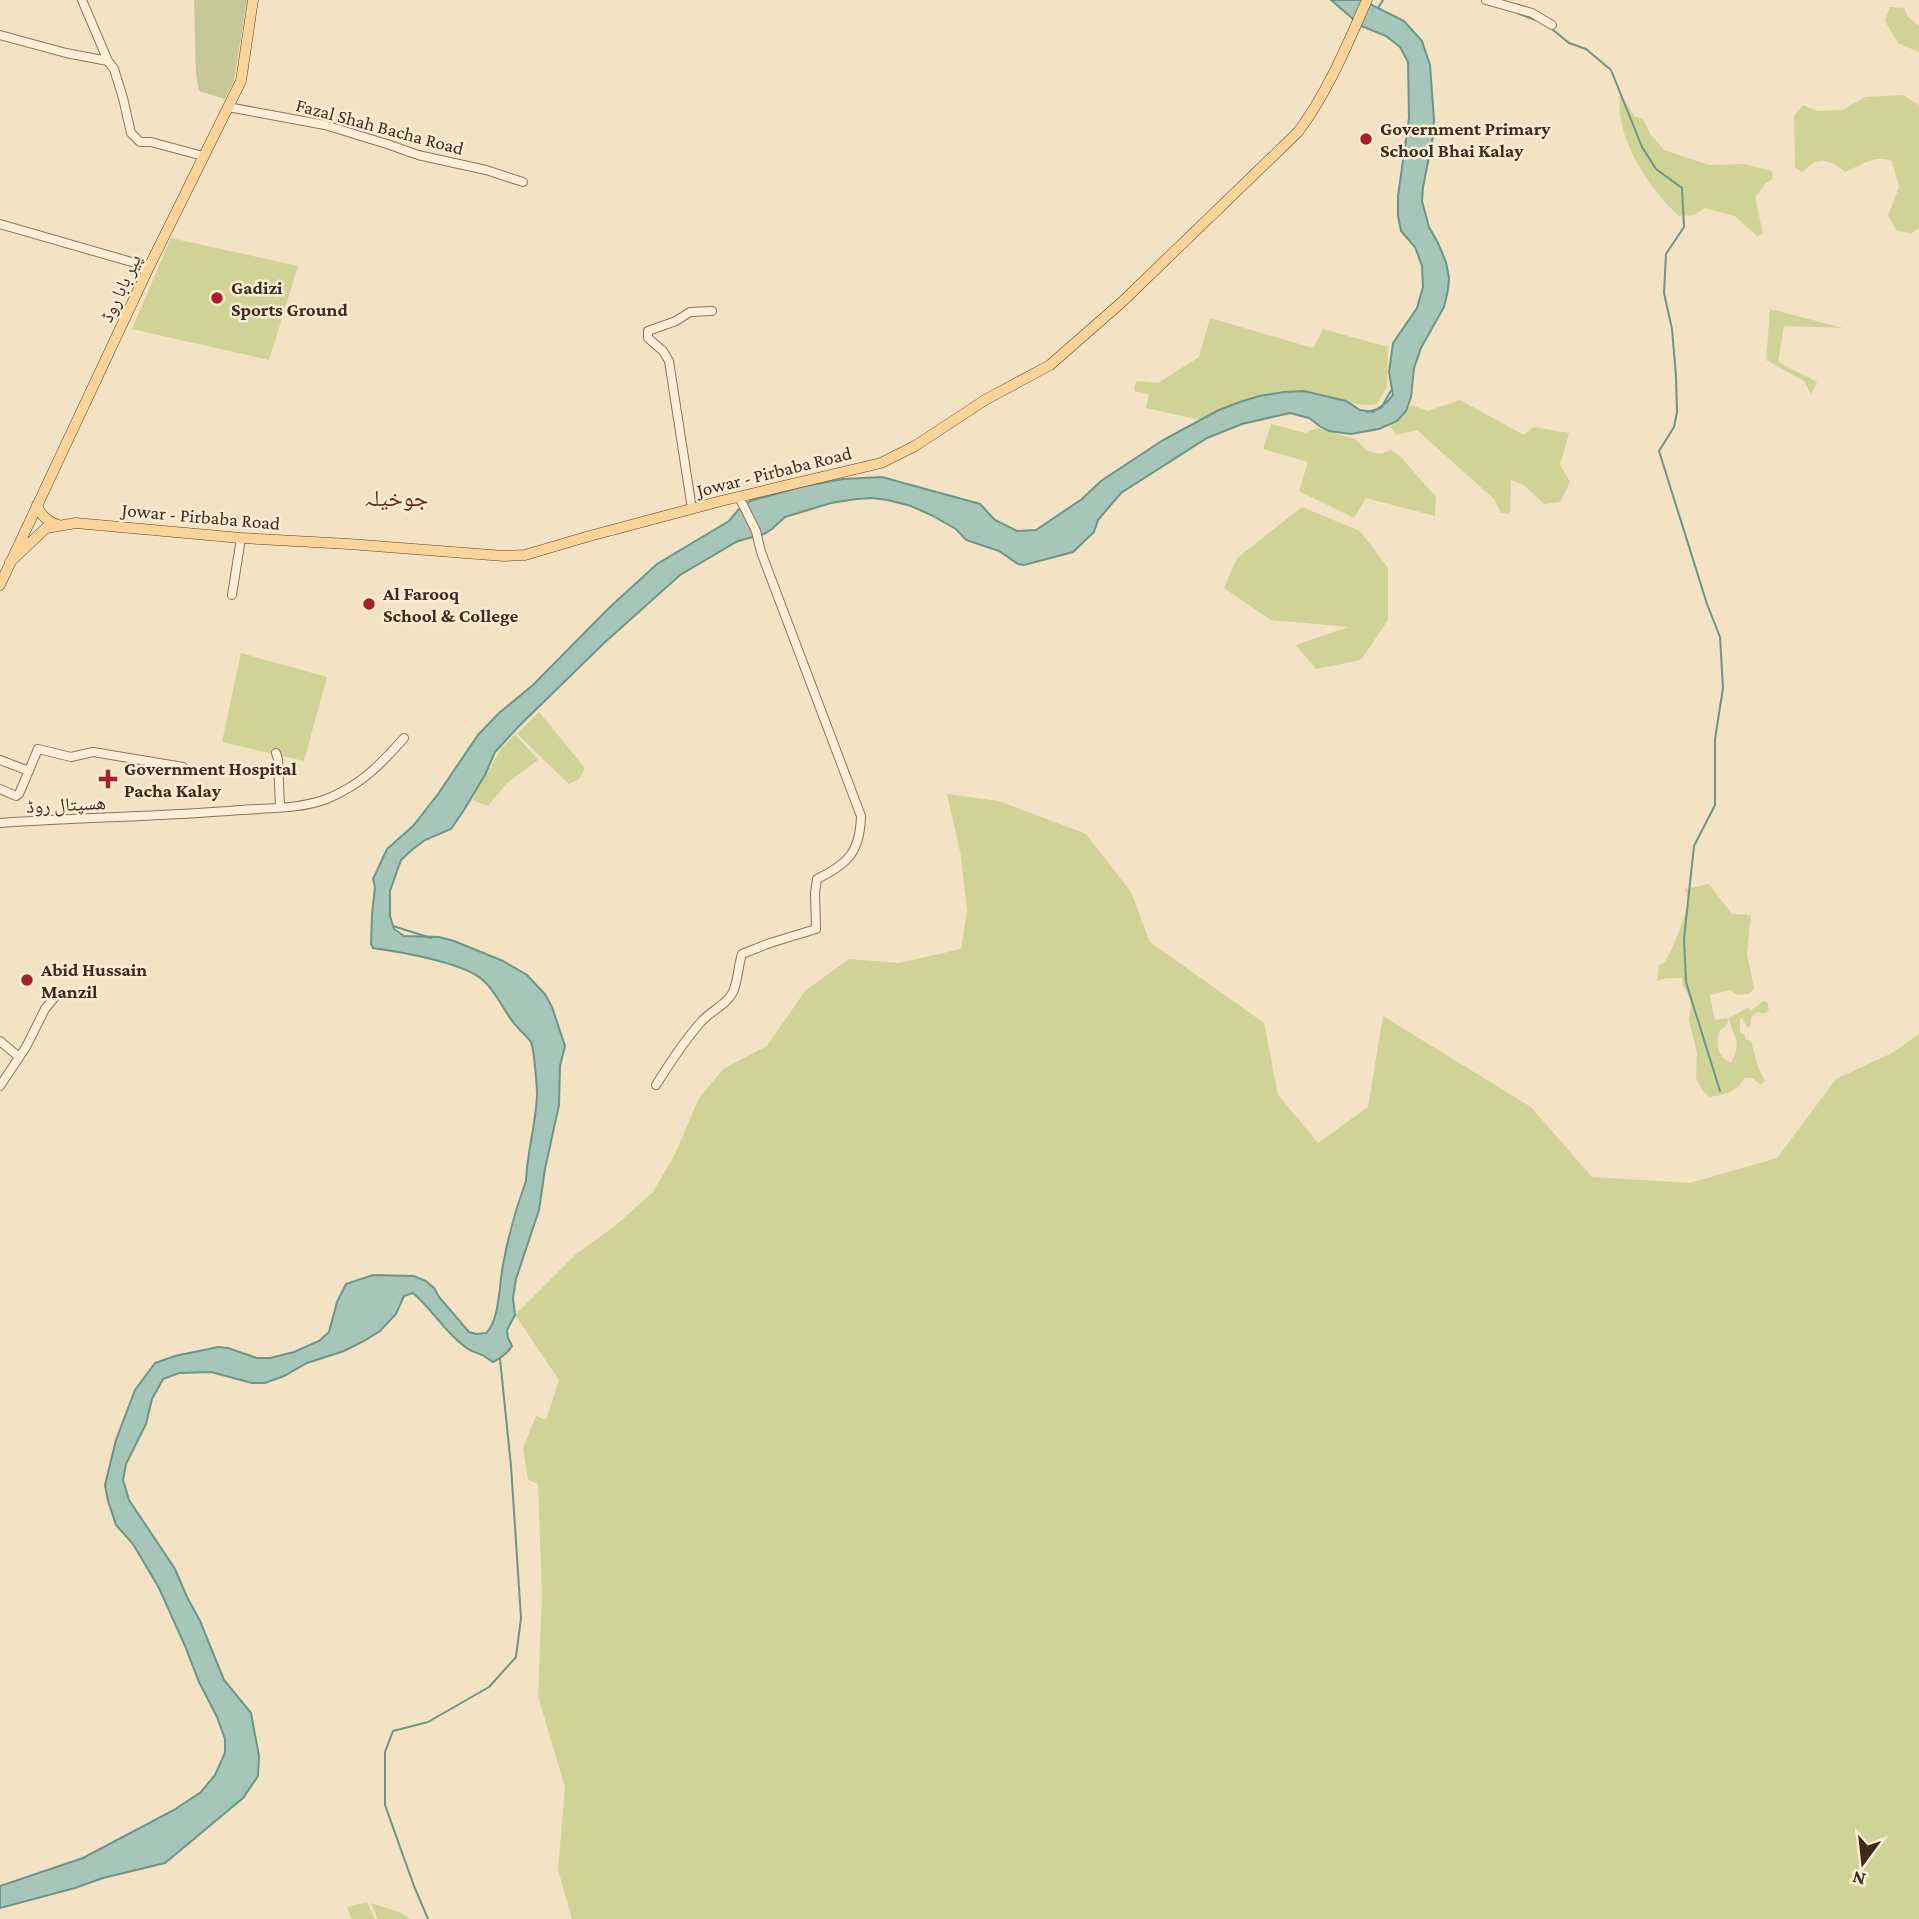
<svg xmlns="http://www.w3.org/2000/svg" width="1919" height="1919" font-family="'Crimson Pro','Noto Naskh Arabic',serif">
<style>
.green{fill:#d0d396}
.cemetery{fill:#c5c796}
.water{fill:#a6c6ba;stroke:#6b9688;stroke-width:2}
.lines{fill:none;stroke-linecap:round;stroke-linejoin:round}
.stream{stroke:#6b9688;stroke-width:2}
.minor-casing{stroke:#917258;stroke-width:10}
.major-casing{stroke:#5e402c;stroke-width:11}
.minor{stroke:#fcefd9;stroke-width:8}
.major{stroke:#fad498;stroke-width:10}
.poi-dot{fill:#a7202b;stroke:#f9ecd5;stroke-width:2.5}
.labels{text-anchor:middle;stroke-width:5;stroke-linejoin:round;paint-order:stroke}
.street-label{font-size:19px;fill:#3f2b1d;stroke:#f9ecd5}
.poi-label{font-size:19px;font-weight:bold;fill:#3f2b1d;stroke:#f9ecd5;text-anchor:start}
.quarter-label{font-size:23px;fill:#712317;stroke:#f9ecd5}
</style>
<rect width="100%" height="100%" fill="#f3e2c4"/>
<path class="green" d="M1890 7 1904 8 1908 17 1919 26V52L1898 43 1885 21Z
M1903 95 1919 105V228L1911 233 1897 231 1888 216 1899 187 1892 161C1874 154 1861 166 1845 172 1830 159 1817 155 1803 172L1795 168 1794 116 1803 105 1817 111 1842 110 1866 97Z
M1620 96 1623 98 1634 116 1643 119 1651 135 1664 150 1709 165 1744 164 1772 171 1773 179 1766 183 1755 197 1763 234 1757 236 1735 216 1705 208 1694 215 1679 216C1650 190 1614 136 1620 96Z
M171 238 298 266 269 360 132 329Z
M1770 309 1843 328 1784 326 1778 362 1817 382 1811 394 1804 381 1766 360Z
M1210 318 1313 348 1323 329 1388 347 1387 387 1377 404C1357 408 1339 399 1319 394 1279 384 1236 401 1200 420L1146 408 1149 394 1134 391 1136 381 1158 383 1199 357Z
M1460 400 1524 435 1533 427 1569 433 1560 465 1570 482 1560 502 1544 504 1525 486 1511 480 1510 514 1501 513 1494 499 1417 430 1396 435 1390 426 1411 405 1428 411Z
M1271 424 1305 433 1317 428 1356 439 1367 451 1381 454 1391 450 1400 456 1436 497 1435 516 1366 498 1354 518 1299 491 1308 462 1263 449Z
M1302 507 1360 531 1388 568V620L1361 660 1316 669 1296 645 1349 627 1271 620 1224 588 1237 558Z
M241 653 327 677 304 761 222 742Z
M539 712 585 768 579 779 569 784 517 734Z
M515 734 538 760 506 784 488 806 472 800 501 749Z
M947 794 999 801 1086 834 1131 892 1150 942 1264 1023 1278 1095 1318 1143 1368 1107 1383 1016 1531 1107 1592 1177 1690 1183 1777 1158 1836 1079 1892 1053 1919 1034V1919H572L558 1870 565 1787 538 1696 542 1595 538 1484 528 1480 523 1448 536 1416 546 1420 559 1380 515 1315 575 1255 616 1225 653 1192 675 1154 699 1098 723 1069 767 1046 805 991 849 959 899 963 961 949 967 911 961 856Z
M1709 884 1732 914 1751 915 1747 954 1754 989 1749 994 1737 995 1731 990 1710 995 1715 1020 1727 1018 1728 1023 1724 1028 1720 1030C1715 1044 1717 1056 1731 1063 1743 1039 1734 1042 1729 1018L1748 1008 1751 1011 1763 1001 1767 1002 1769 1010 1766 1013H1760L1759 1011 1751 1017V1025L1749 1027H1747L1742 1018 1740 1020V1032L1745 1035V1039L1751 1041 1758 1067 1765 1081 1761 1085 1752 1078H1744C1738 1092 1723 1095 1709 1097L1703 1091 1696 1078 1697 1054 1689 1020 1691 1006 1688 994 1683 986 1682 978H1667L1657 981 1659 965C1663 963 1665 963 1667 958 1672 951 1689 907 1688 900 1688 897 1686 892 1685 889Z
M367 1902 375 1919H352L347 1907Z
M371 1903 399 1912 410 1919H378Z"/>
<path class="cemetery" d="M194 0H247L234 81 225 99 199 91 196 73Z"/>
<path class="water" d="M1331 0H1362L1404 21 1422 41 1430 65 1434 120 1433 137 1423 187 1422 201 1429 227 1438 243 1446 262 1449 278 1448 290 1444 307 1421 348 1414 368 1411 397 1406 411 1397 421 1379 429 1351 434 1329 431 1321 427 1309 418 1290 413 1242 424 1207 438 1121 493 1098 520 1094 532 1073 552 1024 565 1018 564 999 551 966 540 956 529 931 515 911 506 888 500 872 498 856 499 831 503 785 517 772 529 764 534 738 541 680 575 603 644 518 727 495 752 485 775 464 810 451 829 425 840 413 849 401 860 390 891V916L394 929 404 936 439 937 454 941 503 961 527 975 545 994 552 1007 565 1046 560 1066 559 1105 545 1169 539 1210 516 1279 513 1298 515 1315 507 1330 508 1338 512 1346C507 1354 501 1358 493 1362 490 1360 487 1358 484 1356 477 1352 470 1352 464 1346 444 1331 432 1309 413 1293L404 1296 396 1314 380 1331 364 1341 344 1351 307 1363 284 1376 265 1383H252L211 1372 179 1373 163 1379 152 1399 146 1424 126 1464 123 1480 129 1500 175 1569 187 1597 200 1621 224 1680 251 1713 259 1756 258 1776 243 1798 165 1863 103 1878 75 1888 0 1908V1886L83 1858 174 1810 201 1792 215 1775 225 1753V1739L217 1717 199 1682 185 1646 159 1588 133 1544 116 1525 108 1501 105 1485 116 1440 135 1390 155 1363 175 1356 218 1347 228 1348 257 1358H270L294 1352 319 1341 329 1332 337 1302 346 1284 373 1275 414 1276 426 1281 434 1288 439 1297 469 1332 476 1334 486 1333C500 1320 499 1284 503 1265 508 1237 516 1208 526 1181 527 1152 536 1124 537 1095 537 1087 534 1048 531 1042 526 1035 518 1029 513 1022 503 1009 497 994 485 982 467 963 400 952 373 948L371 944 372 914 375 887 373 879 387 849 413 826 438 794 478 735 499 713 533 685 609 608 657 564 729 521 739 509 750 501 805 486 843 479 882 477 980 504 995 520 1017 531 1036 530 1082 499 1101 481 1163 440 1219 410 1240 402 1259 396 1284 392 1304 391 1346 401 1360 410 1373 412 1387 402 1393 395 1389 372 1393 343 1417 308 1423 287 1422 266 1415 247 1401 231 1398 216V196L1409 118 1408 62 1400 47 1386 36 1361 26Z"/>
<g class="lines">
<path class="stream" d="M1378 8 1383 0
M1517 13 1535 20
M1552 29 1569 43 1586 49 1611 70 1642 147 1656 169 1682 188 1684 227 1666 254 1664 293 1672 329 1676 376 1677 412 1674 427 1659 451 1707 604 1720 637 1723 688 1715 739V805L1694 846 1684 939 1686 982 1720 1091
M1367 412 1381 408 1392 389
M393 926 431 938
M428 1919 414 1886 385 1805V1752L393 1731 428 1722 489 1687 516 1657 521 1618 511 1466 500 1359"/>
<defs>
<path id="minor" d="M82 0 108 61 114 69 123 98 131 133 140 142H151L203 156
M1486 0 1532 13 1552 25
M0 35 66 53 108 61
M228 107 325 125 390 145 418 155 486 170 523 182
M0 224 149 267
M692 509 669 361 663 351 648 338V331L676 321 690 312 712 311
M232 595 241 538
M276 753 278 759 280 807
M0 760 29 771
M0 789 16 796 19 794 38 749 71 757 93 752 183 767
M0 823C80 817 160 817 240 810 269 808 302 809 329 798 362 784 381 764 404 738
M0 1041 19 1057
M656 1085C670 1063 684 1041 701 1022 710 1011 727 1005 733 992 738 981 738 966 742 954L770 943 816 929 815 893 817 879C848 864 860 852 861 816L761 552 756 531 739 497
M0 1086 26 1047 45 1009 58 993"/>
<path id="major" d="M37 505C41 516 47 521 58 525
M10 562 46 528 76 523 241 538 349 544 504 556 525 555 586 537 721 501 881 463 915 446 985 400 1050 365 1122 302 1298 132C1328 92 1347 45 1367 0
M0 585 149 267 241 81 253 0"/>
</defs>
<use href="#minor" class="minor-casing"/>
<use href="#major" class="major-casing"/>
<use href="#minor" class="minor"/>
<use href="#major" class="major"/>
</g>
<g class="poi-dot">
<circle cx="1366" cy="139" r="7"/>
<circle cx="217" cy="298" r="7"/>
<circle cx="369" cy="604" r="7"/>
<path d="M104.5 768.5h7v7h7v7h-7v7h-7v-7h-7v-7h7z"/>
<circle cx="27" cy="980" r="7"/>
</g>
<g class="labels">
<g class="street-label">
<text transform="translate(380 126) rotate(15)" y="7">Fazal Shah Bacha Road</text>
<text transform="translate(120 288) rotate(-65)" y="7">پیر بابا روڈ</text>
<text transform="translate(774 471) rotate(-14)" y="7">Jowar - Pirbaba Road</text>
<text transform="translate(201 516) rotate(5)" y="7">Jowar - Pirbaba Road</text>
<text transform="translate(66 804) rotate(-3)" y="7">ھسپتال روڈ</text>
</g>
<g class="poi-label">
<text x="1380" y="135">Government Primary<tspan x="1380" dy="22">School Bhai Kalay</tspan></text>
<text x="231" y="294">Gadizi<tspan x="231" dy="22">Sports Ground</tspan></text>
<text x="383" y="600">Al Farooq<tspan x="383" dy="22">School &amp; College</tspan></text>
<text x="124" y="775">Government Hospital<tspan x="124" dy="22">Pacha Kalay</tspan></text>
<text x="41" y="976">Abid Hussain<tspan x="41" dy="22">Manzil</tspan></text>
</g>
<g class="quarter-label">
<text x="396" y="506">جوخیلہ</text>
</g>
</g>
<g transform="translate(1863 1863) rotate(195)" stroke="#f9ecd5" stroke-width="5" paint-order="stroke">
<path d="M0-5L12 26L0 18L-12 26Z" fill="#3f2b1d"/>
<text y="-10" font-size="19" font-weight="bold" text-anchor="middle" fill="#3f2b1d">N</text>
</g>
</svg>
